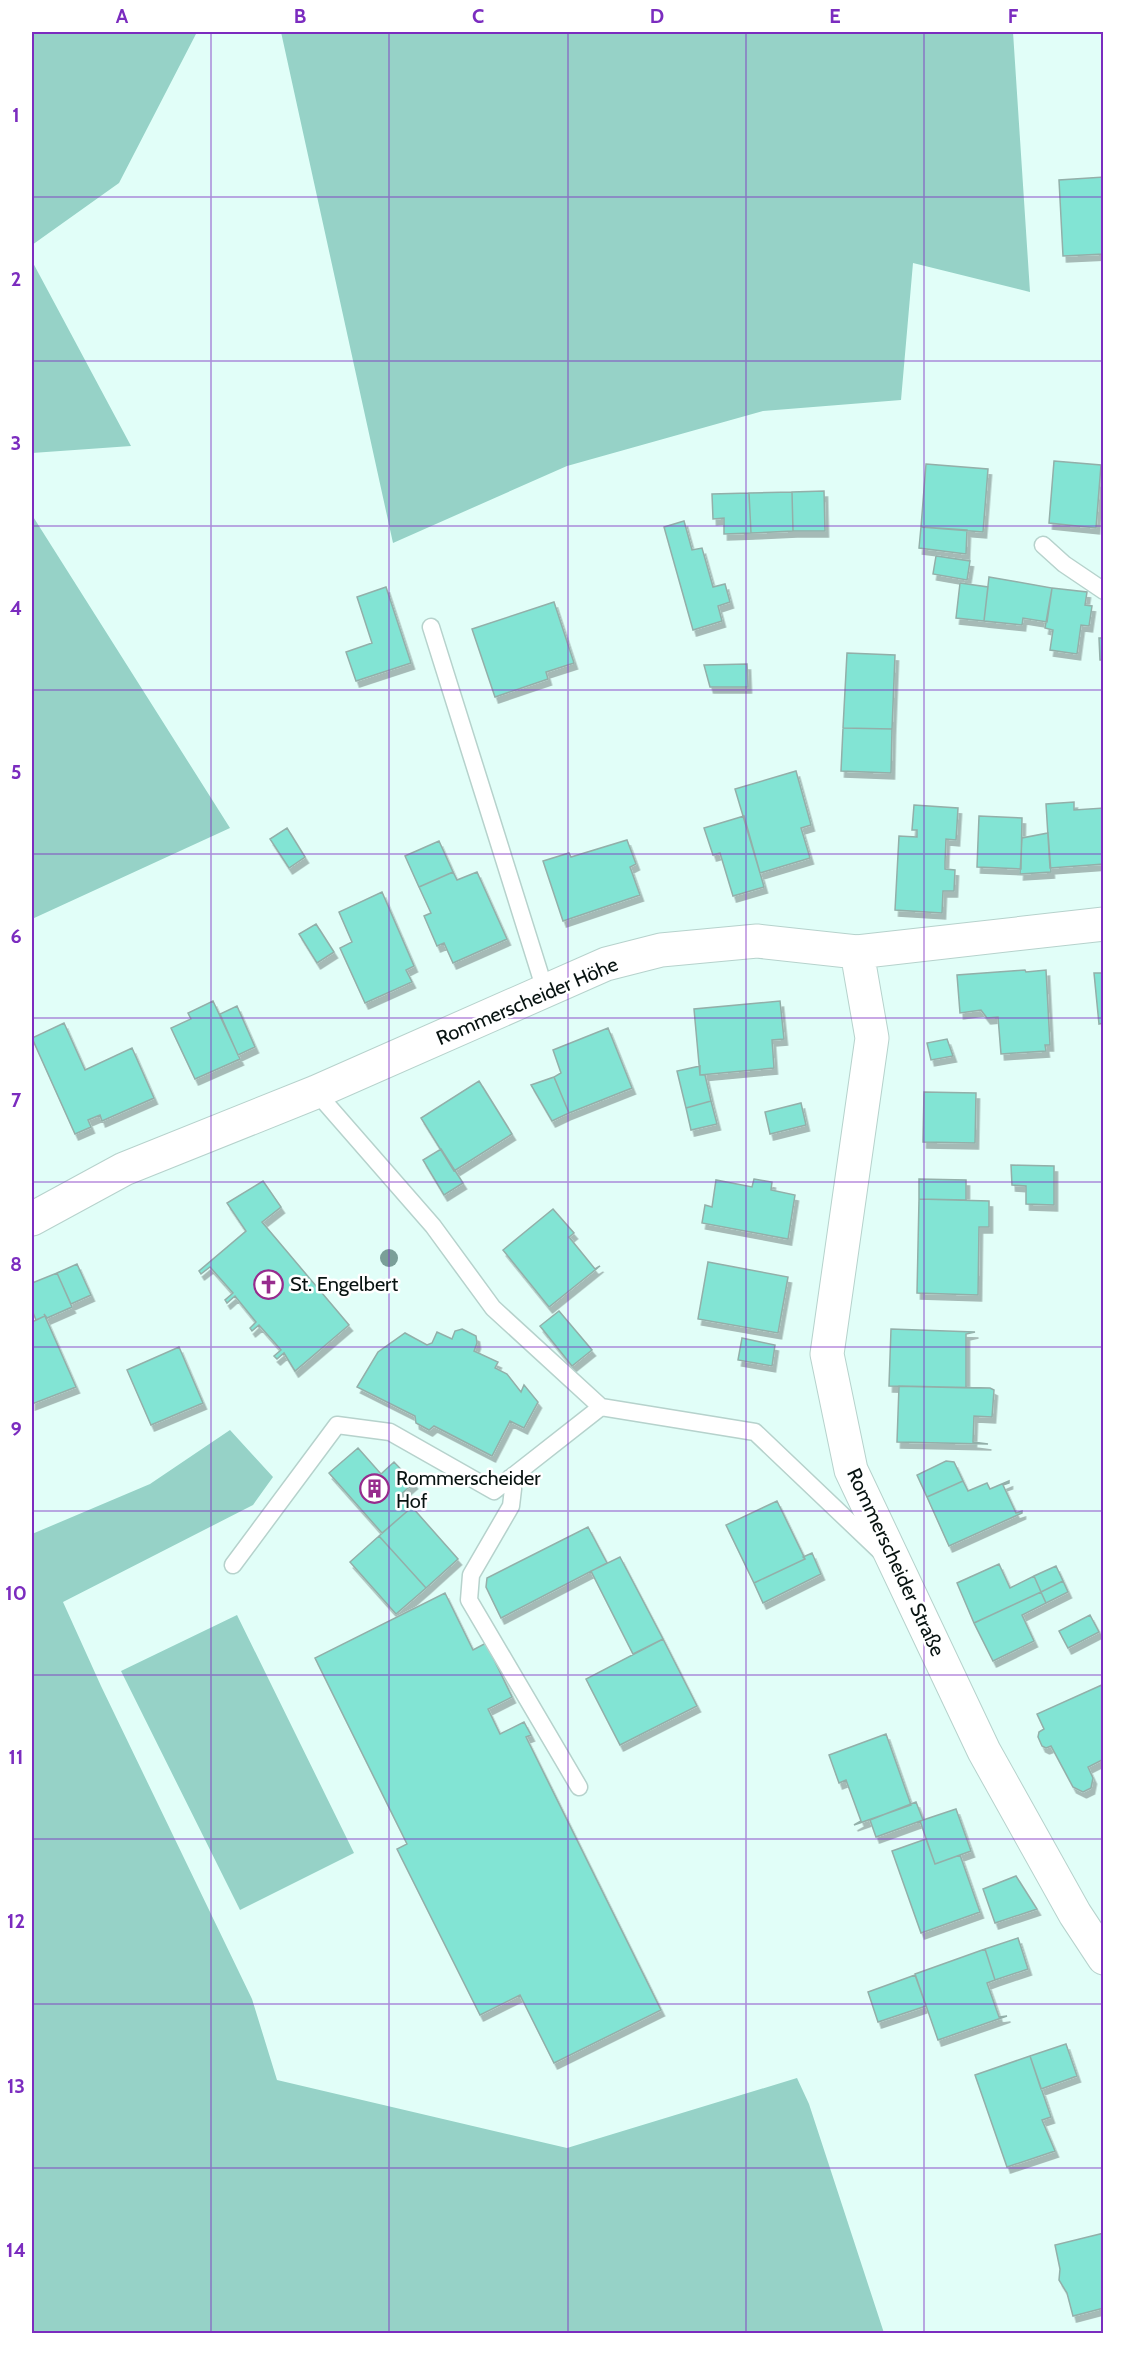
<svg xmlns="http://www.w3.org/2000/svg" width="1135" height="2365" font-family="Cabin,sans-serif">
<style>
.green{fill:#96d2c7}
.building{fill:#82e4d4;stroke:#93afa9;stroke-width:1.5;filter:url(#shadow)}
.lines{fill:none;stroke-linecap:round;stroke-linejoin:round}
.service-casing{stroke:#b6d2cc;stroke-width:19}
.minor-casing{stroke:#b6d2cc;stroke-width:35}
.service{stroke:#fff;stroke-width:16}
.minor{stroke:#fff;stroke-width:33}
.tree{fill:#7a9f98}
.grid{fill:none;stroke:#7b2cbf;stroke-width:1.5;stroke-opacity:0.55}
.labels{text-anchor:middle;stroke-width:5;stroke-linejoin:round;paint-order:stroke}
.street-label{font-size:20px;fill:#081311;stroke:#fff}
.poi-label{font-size:20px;fill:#081311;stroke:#fff;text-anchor:start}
.neatline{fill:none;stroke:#7b2cbf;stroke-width:2}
.grid-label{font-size:20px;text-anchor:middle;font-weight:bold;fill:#7b2cbf}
</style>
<defs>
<filter id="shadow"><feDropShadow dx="3.5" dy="6" stdDeviation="0" flood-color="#0004"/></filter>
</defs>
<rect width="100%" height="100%" fill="#e1fef8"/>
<path class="green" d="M32 32H197L119 183 32 245Z
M281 32H1013L1030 292 913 263 901 400 763 411 567 466 393 543Z
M32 261 131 446 32 453Z
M32 515 230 828 32 919Z
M230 1430 273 1477 253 1505 63 1602 101 1686 252 1999 277 2080 567 2148 797 2078 809 2104 884 2333H32V1534L150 1484Z
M237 1615 354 1853 240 1910 121 1671Z"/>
<path class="building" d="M1104 177V254L1063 256 1059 180Z
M1054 461 1101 465 1096 528 1049 523Z
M926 464 988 469 983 532 921 527Z
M824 491 825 531H793L792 492Z
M792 492 793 531 751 533 749 493Z
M749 493 751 533 724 534V518L713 519 712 494Z
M684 521 692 550 702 548 713 587 725 584 730 602 718 606 722 621 693 630 664 527Z
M921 527 967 530 966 554 919 548Z
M936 556 970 561 967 580 933 574Z
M989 577 1052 588 1047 622 1023 618 1022 625 984 621Z
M960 583 988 587 984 621 956 618Z
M386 587 411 663 356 681 346 652 372 643 357 597Z
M1052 588 1087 592 1085 605 1092 606 1089 626 1081 625 1077 654 1050 650 1053 630 1045 628Z
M554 602 574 663 546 672 548 679 495 697 472 629Z
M1099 638H1104V660H1100Z
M847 653 895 655 892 729 843 728Z
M747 664 748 687H710L704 665Z
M843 728 892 729 891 773 841 771Z
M796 771 811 825 801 828 810 858 760 873 735 789Z
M1074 802V810L1104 808V864L1050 868 1046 804Z
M914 805 958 808 956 840 946 839 945 862V869L955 870 954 891H943L942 913 895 910 899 836 917 837V830H912Z
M744 816 764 887 733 896 720 853 713 855 704 828Z
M979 816 1022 818 1021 869 977 867Z
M287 828 305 857 289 868 270 839Z
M1048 833 1051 872 1020 874 1022 838Z
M627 840 636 864 630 867 640 895 563 921 543 861 569 853 571 857Z
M439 841 453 872 419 887 405 856Z
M453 872 457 880 477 872 507 939 453 963 444 943 437 946 424 916 431 913 419 887Z
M382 892 414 966 406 970 412 982 365 1003 340 948 352 942 339 912Z
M316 924 334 952 317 963 299 934Z
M1025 970 1026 972 1046 970 1050 1045H1045L1046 1051 1001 1054 998 1017 987 1018 981 1010 960 1013 957 975Z
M1094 973H1104V1023L1099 1024Z
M213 1001 240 1059 195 1079 171 1028 191 1019 188 1013Z
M780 1001 784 1039 772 1040 774 1068 700 1075 694 1009Z
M237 1006 255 1047 238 1055 220 1014Z
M64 1023 85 1070 132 1048 154 1098 102 1121 100 1115 88 1120 91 1127 75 1134 32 1038Z
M608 1028 632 1088 569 1113 554 1077 561 1073 553 1050Z
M947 1039 953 1056 931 1060 927 1043Z
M700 1066V1075H705L711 1101 686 1108 677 1071Z
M554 1077 569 1113 552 1121 531 1085Z
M479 1081 512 1134 454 1171 421 1118Z
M924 1092 976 1093 975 1143 923 1142Z
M711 1101 717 1124 691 1130 686 1108Z
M801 1103 806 1125 770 1134 765 1112Z
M441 1149 463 1183 444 1195 423 1160Z
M1011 1165 1054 1166V1205L1026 1204V1186L1012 1185Z
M754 1179 772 1182 771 1190 795 1195 788 1239 702 1223 705 1205 712 1207 716 1180 752 1187Z
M919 1179 966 1180V1200L919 1199Z
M263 1181 281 1207 262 1222 349 1325 295 1371 284 1353 277 1359 274 1356 281 1350 259 1325 252 1331 250 1328 256 1322 235 1296 227 1303 225 1300 233 1293 210 1267 201 1274 199 1271 246 1231 227 1203Z
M919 1199 989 1201V1227H979L978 1295 917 1293Z
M553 1209 574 1233 569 1237 595 1269 600 1266 549 1307 503 1250Z
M708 1262 788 1277 778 1333 698 1319Z
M77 1264 91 1295 71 1304 57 1273Z
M57 1273 72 1307 47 1318 44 1314 45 1316 36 1320 32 1310V1283Z
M559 1311 592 1350 572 1366 540 1326Z
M44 1314 76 1387 32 1404V1322L45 1316Z
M462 1329 476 1336 477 1343 474 1351 498 1362 495 1368 507 1374 521 1392 524 1385 538 1402 524 1428 510 1421 492 1456 434 1426 429 1430 416 1423 415 1416 357 1387 378 1352 405 1333 427 1345 432 1343 437 1332 452 1339 455 1331Z
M891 1329 975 1332 966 1334V1387L974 1388 889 1386Z
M742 1338 775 1345 772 1366 738 1360Z
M179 1347 203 1403 151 1425 127 1370Z
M899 1386 990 1388 994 1390 992 1417 974 1416 973 1442 988 1444 897 1442Z
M358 1448 381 1474 394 1462 414 1483 400 1495 411 1508 382 1533 329 1473Z
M946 1461 954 1462 963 1481 927 1497 917 1475Z
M963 1481 968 1491 987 1483 990 1489 1009 1481V1483L1003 1485 1016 1513 1022 1511V1513L949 1546 927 1497Z
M777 1501 805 1559 754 1583 726 1525Z
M412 1507 458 1559 426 1588 379 1536Z
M588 1527 607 1563 501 1618 486 1587 487 1578Z
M379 1536 426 1588 396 1614 350 1562Z
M812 1553 821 1574 763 1603 754 1583 805 1559 803 1557Z
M620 1557 663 1639 633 1654 591 1571Z
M999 1564 1010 1588 1034 1576 1041 1592 974 1623 957 1583Z
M1056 1566 1063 1581 1041 1592 1034 1576Z
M1063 1581 1068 1592 1046 1603 1041 1592Z
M1041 1592 1046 1603 1022 1615 1034 1641 993 1661 974 1623Z
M445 1593 473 1650 486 1643 512 1697 488 1709 500 1734 524 1722 531 1735 526 1737 661 2010 554 2063 520 1995 480 2015 397 1849 407 1844 315 1658Z
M1090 1615 1099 1632 1068 1648 1059 1631Z
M663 1639 697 1706 620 1745 586 1679Z
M1104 1684V1759L1088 1767 1093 1778 1091 1788 1083 1792 1073 1787 1051 1746 1046 1748 1042 1746 1038 1737 1039 1732 1044 1729 1037 1714Z
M886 1734 911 1805 854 1825 861 1821 846 1780 839 1783 829 1755Z
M916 1802 923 1820 876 1837 870 1820Z
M956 1809 971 1851 935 1864 920 1821Z
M926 1839 935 1864 960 1855 980 1912 921 1933 892 1851Z
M1016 1876 1037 1909 995 1923 983 1889Z
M1018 1938 1028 1969 995 1980 985 1949Z
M985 1949 995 1980 987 1983 999 2017 1007 2016 938 2040 915 1974Z
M915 1975 926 2006 878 2022 868 1992Z
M1066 2044 1077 2076 1041 2089 1030 2056Z
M1030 2056 1051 2117 1042 2120 1055 2151 1007 2167 975 2075Z
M1104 2233V2308L1073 2316 1067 2293 1059 2280 1060 2269 1055 2245Z"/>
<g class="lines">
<defs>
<path id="service" d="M1043 545 1064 564 1104 591
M431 627 545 990
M316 1092 433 1226 493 1308 601 1407 755 1432 880 1551
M510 1478 513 1489 511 1506 471 1575 469 1600 579 1787
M233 1565 337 1425 390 1432 494 1491 601 1407"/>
<path id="minor" d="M857 952 872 1038 827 1354 851 1470 984 1751 1075 1914 1104 1958
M32 1219 124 1169 316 1092 606 964 661 950 757 941 857 952 1104 924"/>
</defs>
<use href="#service" class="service-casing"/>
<use href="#minor" class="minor-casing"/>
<use href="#service" class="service"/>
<use href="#minor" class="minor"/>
</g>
<circle class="tree" cx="389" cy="1258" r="9"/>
<path class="grid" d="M211 32V2334M389 32V2334M568 32V2334M746 32V2334M924 32V2334M32 197H1104M32 361H1104M32 526H1104M32 690H1104M32 854H1104M32 1018H1104M32 1182H1104M32 1347H1104M32 1511H1104M32 1675H1104M32 1839H1104M32 2004H1104M32 2168H1104"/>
<defs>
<symbol id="church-ring" viewBox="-11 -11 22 22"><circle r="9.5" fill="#fff" stroke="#972b8d" stroke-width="1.5"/><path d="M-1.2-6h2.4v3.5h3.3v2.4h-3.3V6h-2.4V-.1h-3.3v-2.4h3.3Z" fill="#972b8d"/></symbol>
<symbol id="building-ring" viewBox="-11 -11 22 22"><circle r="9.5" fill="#fff" stroke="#972b8d" stroke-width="1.5"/><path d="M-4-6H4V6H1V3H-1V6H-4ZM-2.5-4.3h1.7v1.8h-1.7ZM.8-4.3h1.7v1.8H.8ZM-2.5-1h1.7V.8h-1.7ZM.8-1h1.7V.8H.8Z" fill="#972b8d"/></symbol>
</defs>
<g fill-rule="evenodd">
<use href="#church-ring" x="252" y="1268" width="33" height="33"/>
<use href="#building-ring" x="358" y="1472" width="33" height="33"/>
</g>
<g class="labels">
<g class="street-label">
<text transform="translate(527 1001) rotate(-23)" y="7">Rommerscheider Höhe</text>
<text transform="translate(896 1562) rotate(65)" y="7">Rommerscheider Straße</text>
</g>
<g class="poi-label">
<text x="290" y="1291">St. Engelbert</text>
<text x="396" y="1485">Rommerscheider<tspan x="396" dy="23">Hof</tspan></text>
</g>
</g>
<rect width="1135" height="2365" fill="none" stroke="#ffffff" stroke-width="66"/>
<rect x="33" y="33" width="1069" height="2299" class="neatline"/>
<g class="grid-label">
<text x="122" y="23">A</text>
<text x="300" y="23">B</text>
<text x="478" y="23">C</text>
<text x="657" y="23">D</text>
<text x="835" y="23">E</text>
<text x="1013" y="23">F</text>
<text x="16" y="122">1</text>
<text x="16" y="286">2</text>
<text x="16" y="450">3</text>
<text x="16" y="615">4</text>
<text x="16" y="779">5</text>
<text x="16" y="943">6</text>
<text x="16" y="1107">7</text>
<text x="16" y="1271">8</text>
<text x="16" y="1436">9</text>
<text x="16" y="1600">10</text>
<text x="16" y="1764">11</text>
<text x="16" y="1928">12</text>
<text x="16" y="2093">13</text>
<text x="16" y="2257">14</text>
</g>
</svg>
